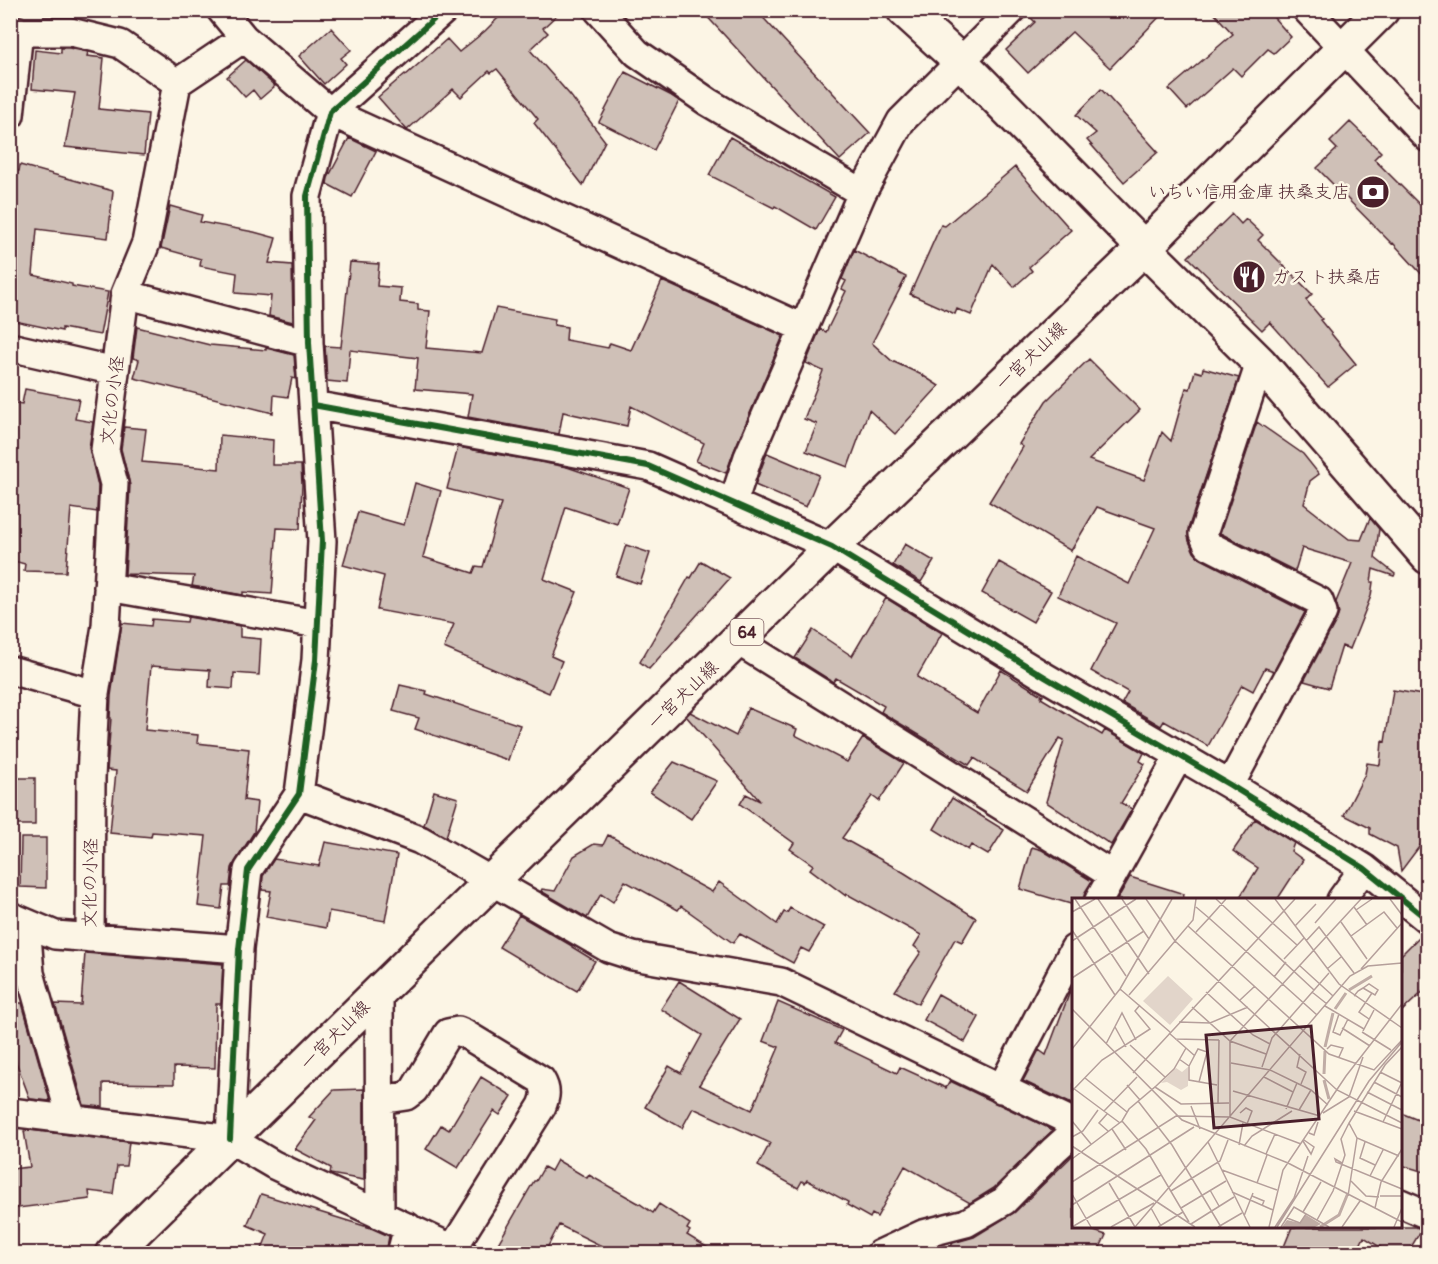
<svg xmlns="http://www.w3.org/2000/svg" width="1438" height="1264" font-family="Pangolin,'Klee One',sans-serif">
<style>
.building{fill:#cfc0b7;stroke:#4a1f2b;stroke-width:1.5}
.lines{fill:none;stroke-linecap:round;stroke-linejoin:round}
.minor-casing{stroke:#4a1f2b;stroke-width:32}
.tertiary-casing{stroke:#4a1f2b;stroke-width:38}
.primary-casing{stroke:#4a1f2b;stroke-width:38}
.minor{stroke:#fcf5e5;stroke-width:27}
.tertiary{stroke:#fcf5e5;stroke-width:33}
.primary{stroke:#fcf5e5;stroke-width:33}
.cycleway-casing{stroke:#fcf5e5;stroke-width:10}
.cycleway{stroke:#1b5e20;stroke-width:6}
.labels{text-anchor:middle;stroke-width:5;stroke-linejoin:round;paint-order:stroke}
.shield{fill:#fcf5e5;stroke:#7f5f63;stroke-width:1.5}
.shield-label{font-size:16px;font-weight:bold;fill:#4a1f2b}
.poi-label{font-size:18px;fill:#4a1f2b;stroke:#fcf5e5;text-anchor:end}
.street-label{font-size:18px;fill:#4a1f2b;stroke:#fcf5e5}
.inset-river{fill:none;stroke:#c0aca5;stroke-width:3}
.inset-road{fill:none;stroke:#b59f9b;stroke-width:1.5}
.view{fill:#4a1f2b;fill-opacity:0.15;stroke:#4a1f2b;stroke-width:3}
.inset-edge{fill:none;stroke:#4a1f2b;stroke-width:3}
</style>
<rect width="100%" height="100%" fill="#fcf5e5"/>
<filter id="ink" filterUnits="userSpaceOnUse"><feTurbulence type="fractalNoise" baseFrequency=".0167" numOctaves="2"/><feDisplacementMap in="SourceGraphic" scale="12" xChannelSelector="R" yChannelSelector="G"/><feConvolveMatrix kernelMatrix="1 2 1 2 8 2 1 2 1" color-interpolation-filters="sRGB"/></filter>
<g filter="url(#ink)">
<path class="building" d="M506 10H562L543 28 548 33 530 50 570 95 605 141 583 185 534 123 538 119 497 69 491 73 489 71 461 97 453 89 407 130 378 97 405 74 406 75 447 39 459 52 485 31Z
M701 10H756L870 133 840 160Z
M1027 10H1166L1110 68 1072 32 1028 73 1006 50 1035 22 1027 14Z
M1211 10H1267L1291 37 1274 53 1268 49 1241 76 1233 68 1187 109 1169 89 1233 34Z
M331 28 351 50 341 58 346 64 324 84 299 56Z
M61 48H69L88 52 87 56 104 58 99 109 148 114 144 155 65 147 75 93 32 89 35 50 61 53Z
M246 60 275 86 260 99 253 90 245 97 227 77Z
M625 72 670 95 679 101 654 150 599 122Z
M1101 89 1158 152 1124 182 1087 140 1096 133 1076 115Z
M1350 122 1381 152 1374 159 1428 213V281L1393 243 1392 244 1317 168 1337 149 1330 142Z
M730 137 835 197 816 230 775 206 774 208 709 175Z
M349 138 376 151 352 197 327 184 328 178Z
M20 165 113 191 108 238 37 229 33 275 72 284V286L108 292 100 335 62 328V331L10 320V300L12 292H11L17 171H19Z
M1015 167 1071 230 1029 267 1032 271 1014 287 993 264 971 315 957 309 955 314 910 294 941 225 945 226Z
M170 206 202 215 200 222 254 232 276 238 269 263 292 265 293 322 269 316 271 296 235 293 237 273 200 266 201 259 161 248Z
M1232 214 1241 224 1246 219 1263 235 1258 240 1312 294 1306 300 1322 319 1320 320 1356 364 1328 387 1270 322 1262 330 1188 257Z
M854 250 906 277 872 343 892 361 922 375 939 386 895 434 869 410 848 467 806 451 817 424 804 419 823 371 806 363 820 329 826 332 846 291 842 289 846 281 842 279Z
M350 262 379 264 377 286 401 288 400 302 418 304V310L430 311 426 348 482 353 496 308 555 319 554 325 567 327 566 340 608 348 610 343 631 350 662 281 783 336 734 451 726 473 696 461 704 443 631 406 627 426 563 412 559 434 468 417 472 394 415 389 418 358 350 350 347 383 327 381 325 346 341 347Z
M137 327 210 345 266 350V348L294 355 296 379 292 378 288 397 274 395 273 413 134 378 139 360 133 358Z
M1089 359 1140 410 1089 460 1144 480 1162 432 1171 441 1186 388 1190 389 1195 371 1202 373 1203 368 1239 378 1188 529 1189 541 1194 552 1201 559 1305 612 1274 671 1265 668 1253 691 1242 685 1208 746 1164 721 1161 726 1122 703 1128 692 1091 671 1116 623 1058 596 1076 556 1129 584 1155 528 1097 507 1071 551 989 502 1023 447 1019 444 1046 401Z
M25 389 79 399 75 419 93 422 89 448 98 486 97 512 71 508 66 572 24 571 25 564 10 560V402L22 404Z
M1257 422 1303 454 1319 474 1310 481 1304 504 1349 539 1361 540 1370 518 1379 529 1375 558 1395 574 1394 576 1373 569 1371 582H1373L1371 596 1350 649 1342 646 1329 688 1304 681 1337 619 1339 613 1336 602 1352 563 1302 548 1295 571 1220 533Z
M124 427 146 429 142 462 219 469 220 435 273 440 272 465H301L302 485 300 529 277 528 272 594 243 592V595L192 586 194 576 125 574 130 485 121 449Z
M458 447 567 467 629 488 617 524 566 507 544 579 577 592 551 656 562 661 549 693 444 648 454 624 377 610 384 576 343 565 358 512 404 525 415 483 441 491 423 557 473 573 476 566 483 567 501 503 447 489Z
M767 453 819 475 806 507 755 485Z
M905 544 934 561 921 582 893 565Z
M626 545 650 553 640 584 616 576Z
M701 561 730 578 649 669 640 662 689 577 691 578Z
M999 562 1051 591 1033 622 982 593Z
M886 598 942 633 917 677 977 713 1001 670 1043 696 1041 698 1102 735 1105 730 1144 753 1140 761 1145 764 1121 803 1132 809 1111 845 1046 802 1064 740 1060 738 1027 791 974 758 969 765 881 712 884 706 836 678 833 682 795 658 813 630 852 656Z
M188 617 240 626V637L261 639 259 675 234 673 233 689 209 687 210 670 151 666 145 730 198 735 197 743 249 749 244 800 257 802 254 832 235 862 232 868 230 886H224L221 909 198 906 206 836 152 832 151 837 110 833 116 771 107 770 111 718H110L111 696 122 623 151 626 152 619 187 622Z
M400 685 427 691 426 694 520 725 508 760 415 729 419 718 393 711Z
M1393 690 1428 696V835L1401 871 1397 848 1370 834V828L1344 815 1365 774 1367 763 1380 765 1382 741 1385 742Z
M748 708 797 729 795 735 847 762 863 738 904 763 879 801 872 796 842 838 903 872 976 918 962 942 955 939 918 1004 895 991 921 952 914 946 921 935 847 894 846 896 810 869 813 865 790 849 794 843 740 804 746 794 760 801 686 716 690 712 736 736Z
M674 762 717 781 691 819 650 792Z
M10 778H35V825H10Z
M434 791 458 798 446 837 424 825Z
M952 798 1004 830 988 855 971 845 968 850 934 829Z
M1255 819 1294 843 1291 851 1303 860 1277 900H1238L1258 868 1233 851Z
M608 835 712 892 719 882 777 924 784 912 787 913 790 908 824 927 809 952 801 948 793 963 740 934 733 943 681 906 678 910 625 881 613 902 601 894 587 918 541 891 542 889 555 891 574 856 594 844 603 845Z
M21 838H46V888L20 887Z
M325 842 397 855 385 921 329 911 326 928 266 917 271 891 262 890 263 876 274 859 319 866Z
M1032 847 1042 850 1092 881 1085 892 1083 900H1074V905L1020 889Z
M1130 877 1184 894 1183 900H1117Z
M519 915 572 946V947L595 961 577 991 530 964 529 965 499 947Z
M1422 934 1428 935V987L1401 1012V955Z
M85 953 223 964 221 1004H216L215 1068 174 1067V1084L103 1083V1107L84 1105 55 1004 81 1005Z
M679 981 740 1019 699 1085 752 1110 779 1047 763 1041 778 1002 842 1030 835 1043 897 1073 900 1067 946 1088 950 1081 1053 1130 994 1188 970 1203 905 1166 877 1217 872 1214 870 1218 847 1205 848 1202 807 1180 805 1183 802 1181 798 1188 758 1166 770 1143 693 1108 682 1128 645 1107 669 1066 681 1073 702 1035 661 1009Z
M1071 989H1074V1105L1023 1081 1039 1050 1046 1055Z
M938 994 979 1017 965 1042 924 1020Z
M10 1003H22L50 1101 30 1099 10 1046Z
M481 1077 512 1096 500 1115 494 1111 458 1168 426 1149 441 1125 449 1130Z
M364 1089V1180L330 1174 331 1168 295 1149 316 1120 309 1117 334 1090Z
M1401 1113 1428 1124V1173L1401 1165Z
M29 1130 129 1142 126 1166H117L113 1194 89 1191 90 1199 10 1209V1169L30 1167 24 1131Z
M1074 1154V1227H1082L1106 1235 1097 1254H946L953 1243 974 1237 1015 1212Z
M557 1160 587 1178 589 1175 640 1204 653 1213 659 1204 690 1224 687 1229 690 1231 687 1235 718 1254H618L559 1225 544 1254H492L534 1181H536L544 1167 551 1171Z
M261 1194 371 1228 389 1236 386 1254H260L268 1234 247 1225Z
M1292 1227H1415L1422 1229 1407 1254H1391L1364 1237 1356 1254H1281Z"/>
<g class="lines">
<defs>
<path id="minor" d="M221 10 244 38 330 112 803 328
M598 10 637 53 708 102 862 193
M1307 10 1428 138
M10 32H71L120 44 177 83
M177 83 244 38
M10 115 19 31
M125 294 309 343
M10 347 115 371
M313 405 648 466 832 547 1045 677 1230 785 1364 868 1428 920
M733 503 748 457 862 193 901 121 1012 10
M108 587 318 624
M738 641 1112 875
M10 670 95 694
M1230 785 1323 612 1319 601 1208 545 1203 534 1260 363
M299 794 420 840 608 948 633 956 781 982 1074 1123
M1099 900 1179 756
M1341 900 1364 868
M10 916 55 935 239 949
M26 923 30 973 67 1104 73 1120
M90 938 91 778 95 694 106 626 114 484 105 450 125 294 146 243 177 83
M379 992 380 1214
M1001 1089 1074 949
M380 1100 406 1096 414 1090 448 1033 458 1031 465 1034 541 1080C547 1090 546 1096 542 1106L453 1248
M10 1112 230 1139 274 1165 464 1254
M230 1139 239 949 248 870 299 794 316 660 322 541 309 343 307 196 330 112 444 10
M1400 1203 1428 1215
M401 1254 408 1227
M880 1254 923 1234 966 1223 1004 1201 1054 1150 1074 1132"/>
<path id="tertiary" d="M904 10 961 62 1144 248 1260 363 1428 557"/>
<path id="primary" d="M112 1254 832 547 1144 248 1382 10"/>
</defs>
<use href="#minor" class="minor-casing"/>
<use href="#tertiary" class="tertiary-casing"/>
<use href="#primary" class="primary-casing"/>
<use href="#minor" class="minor"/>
<use href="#tertiary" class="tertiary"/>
<use href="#primary" class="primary"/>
<defs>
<path id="cycleway" d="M313 405 648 466 832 547 1045 677 1230 785 1364 868 1428 920
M230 1139 239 949 248 870 299 794 316 660 322 541 309 343 307 196 330 112 444 10"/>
</defs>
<use href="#cycleway" class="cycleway-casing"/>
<use href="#cycleway" class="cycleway"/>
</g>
</g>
<defs>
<symbol id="bank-disc" viewBox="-11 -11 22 22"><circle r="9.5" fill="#4a1f2b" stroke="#fcf5e5"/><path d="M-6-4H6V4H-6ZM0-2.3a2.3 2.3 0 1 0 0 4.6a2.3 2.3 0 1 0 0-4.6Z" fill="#fff"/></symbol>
<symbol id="restaurant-disc" viewBox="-11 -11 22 22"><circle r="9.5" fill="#4a1f2b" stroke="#fcf5e5"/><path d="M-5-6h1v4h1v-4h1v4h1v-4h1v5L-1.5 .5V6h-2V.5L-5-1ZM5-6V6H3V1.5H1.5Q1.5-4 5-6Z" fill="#fff"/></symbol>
</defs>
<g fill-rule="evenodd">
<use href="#bank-disc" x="1354" y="173" width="38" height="38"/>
<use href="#restaurant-disc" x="1230" y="258" width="38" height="38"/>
</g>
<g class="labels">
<rect class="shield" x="730.5" y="619" width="33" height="26" rx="4.5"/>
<g class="shield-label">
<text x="747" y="638">64</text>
</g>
<g class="poi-label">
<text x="1350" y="198">いちい信用金庫 扶桑支店</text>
<text x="1272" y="283" text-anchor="start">ガスト扶桑店</text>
</g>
<g class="street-label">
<text transform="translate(1031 356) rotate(-44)" y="6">一宮犬山線</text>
<text transform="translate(112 400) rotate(-83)" y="6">文化の小径</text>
<text transform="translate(683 695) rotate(-44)" y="6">一宮犬山線</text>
<text transform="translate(90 883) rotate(-89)" y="6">文化の小径</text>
<text transform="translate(335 1035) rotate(-45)" y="6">一宮犬山線</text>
</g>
</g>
<g transform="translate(1072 898)">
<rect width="330" height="330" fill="#fcf5e5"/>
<path d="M96 78 121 101 98 127 71 103ZM116 169V188L109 192 95 184 89 185 104 170 110 174Z" fill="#e2d5ca"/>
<path d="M234 317 249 326 243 329H210L215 322 228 325Z" fill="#c0aca5"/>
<path class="inset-river" d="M277 92 300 78M263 111 274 95M253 149 261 115M252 176 253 153M252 182 257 201M248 329 267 317 276 295"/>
<path class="inset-road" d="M3 1 54 78M26 1 77 76M50 1 77 41M74 1 103 43 265 192 330 225M144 1 242 92M154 1 137 20 245 117M174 1 225 47M203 1 267 86 330 130M318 1 330 17M282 9 295 27M284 12 300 1M0 14 23 1M269 24 295 61M243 25 264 1M116 28 257 156 302 172 330 142M223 28 244 6M0 32 43 97M124 34 137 20 124 9M279 38 312 14 325 30M0 43 64 1M234 43 247 29 282 75M212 61 232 40M227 67 261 98M255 71 269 59M289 71 330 25M202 79 214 64M0 80 72 33M48 91 98 134M134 94 181 137 198 146M240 94 255 106M57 97 121 22 124 1M282 98 286 93 291 90 297 86 306 92 303 97 291 90M168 102 183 88M253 108 292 131M120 109 158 143 194 156M0 111 110 222 216 265 330 324M267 116 261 134 268 137 276 121M297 121 287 114 300 95M107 124 138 125 176 109M43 129 54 149M270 130 298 148M291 133 302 112M290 134 319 152M97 135 123 158M103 141 147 142M34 146 50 115 64 142M58 147 93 179M0 151 48 91 100 1M255 151 259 147 271 150 267 159M228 156 225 169 234 174 229 186M107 161 117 168 126 151 135 154V139M159 165 198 172 239 192 256 207M117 168V182L145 187M190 169 200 140 257 75M308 174 330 185M61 175 223 1M192 179 221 194M13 180 55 214M127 184 135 154M302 184 330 199M55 187 68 202M83 189 102 171 114 150M1 190 48 225M0 193 30 162 78 131 63 113 68 107M161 193 248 218M295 194 330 212M66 203 100 247 149 329M146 205 147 142M119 208 128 231M214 211 225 185M227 212 239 192M32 213 65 179M282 213 330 231M168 215 174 210 180 213 175 226M251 215 277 199 291 159M35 216 27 225 36 233M158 218V143L289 1M0 223 19 246M50 223 74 251 117 324M311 224 330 184M40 231 54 252M237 235 242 237 246 224M0 239 11 233 26 212M231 243 239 256 242 249 232 242M136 244 178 329M293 244 288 260 303 267M167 247 171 225M0 248 123 329M172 248 180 238 220 213M194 256 203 236M327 258 285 240 277 225 313 167 330 149M0 261 50 223 57 211 83 189 109 206 157 205M270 265 263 261 264 264 330 291M150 272 205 292M298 278 311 252M279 283 294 298 307 299M0 284 104 218 158 219 229 246M37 285 63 329M185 285 195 257M138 292 147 308M99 293 148 263 156 242M160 294 201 312M0 296 19 329M180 298 192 303 190 308M276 298 285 240M308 298H330M0 307 122 229M79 310 89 328M109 310 154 283M303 310 309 284 330 251M231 314 249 284M172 318 181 295M215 320 228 325 234 316M245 322 261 293 273 257 269 241 277 225M119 326 162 299M0 329 89 277M39 329 82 305M63 329 278 78 296 68 330 65M86 329 111 314M146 329 170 315M197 329 211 272 274 178 330 106M203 329 222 300 236 258M205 329 297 183 330 144M209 329 222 309 257 329M270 329 288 303M322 329 330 310"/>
<path class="view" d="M239 128 247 221 142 230 134 137Z"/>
<rect width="330" height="330" class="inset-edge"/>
</g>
<rect width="1438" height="1264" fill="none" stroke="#fcf5e5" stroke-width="36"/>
<rect x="18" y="18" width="1402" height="1228" fill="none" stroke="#4a1f2b" stroke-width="2" filter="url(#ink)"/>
</svg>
